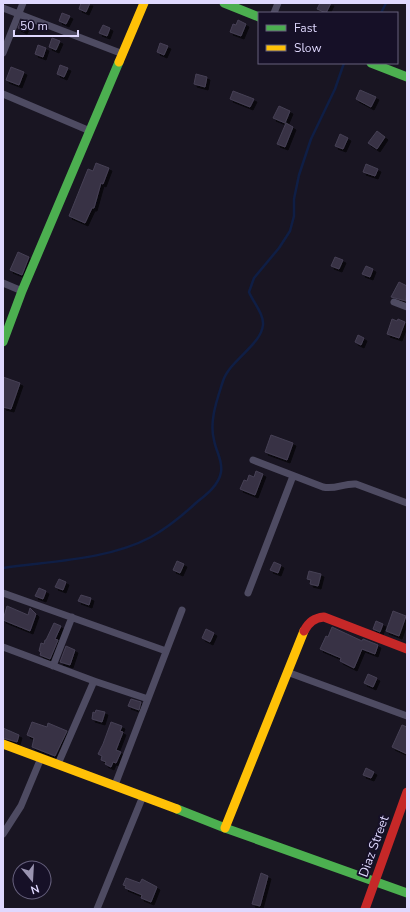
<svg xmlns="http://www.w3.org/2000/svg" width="410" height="912" font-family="'Nunito Sans',sans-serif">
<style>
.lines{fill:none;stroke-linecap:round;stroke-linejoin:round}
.stream{stroke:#0f1e45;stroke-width:2.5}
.building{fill:#383344;stroke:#464055;filter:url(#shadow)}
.street{stroke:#4e4b62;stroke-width:7}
.fast{stroke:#4caf50;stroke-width:9}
.slow{stroke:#ffc107;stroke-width:9}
.jam{stroke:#c62828;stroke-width:9}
.labels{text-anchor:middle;stroke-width:4;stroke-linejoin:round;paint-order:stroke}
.street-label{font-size:13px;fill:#dfd8fe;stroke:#161027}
</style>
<defs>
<filter id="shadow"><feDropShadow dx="3" dy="3" stdDeviation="0" flood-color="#0009"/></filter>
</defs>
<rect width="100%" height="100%" fill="#191522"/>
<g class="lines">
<path class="stream" d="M381 13 386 3
M3 568C51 561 108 560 151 537 167 528 183 515 197 502 206 495 219 485 221 472 223 460 216 452 214 440 209 421 217 400 223 381 230 360 261 345 263 325 264 314 253 302 249 292L254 278 279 248 290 231 294 216V199L299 175 311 139 335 89 344 63"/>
</g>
<path class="building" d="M81 3H90L86 12 79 9Z
M320 3H331L326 13 317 9Z
M62 13 70 16 66 24 59 21Z
M21 20 28 23 24 31 18 28Z
M238 20 246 24 241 36 230 32 233 24 236 25Z
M103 25 110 28 107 36 99 33Z
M52 38 60 41 56 50 49 47Z
M160 43 168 46 164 55 157 52Z
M38 45 46 48 43 57 35 54Z
M60 65 68 68 64 77 57 74Z
M11 67 24 72 19 85 6 80Z
M196 74 207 77 205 87 194 84Z
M360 90 376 97 371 107 356 99Z
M233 91 254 99 250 107 230 99Z
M279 106 290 111 285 123 273 118Z
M286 123 293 127 285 147 277 144Z
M377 131 385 137 377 149 368 143Z
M340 134 348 138 343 149 335 146Z
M96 163 109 168 103 184 101 183 94 208H92L85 223 69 216 88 169 93 171Z
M366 164 378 169 375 176 363 172Z
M18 252 29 257 22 275 10 270Z
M335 257 343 260 339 269 331 266Z
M366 266 373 269 370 277 362 274Z
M399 282 407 286 406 301 391 297Z
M392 319 397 321 398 319 405 322 399 338 387 334Z
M358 335 364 338 361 345 355 342Z
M3 377 20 383 11 409 3 407Z
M271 435 293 443 287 460 265 452Z
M256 471 263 474 255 495 240 489 244 480 247 481 249 475 254 477Z
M177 561 184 564 180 573 173 570Z
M274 562 281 565 278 573 270 570Z
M309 571 321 574 318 586 310 584 311 580 307 579Z
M59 579 66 582 63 590 55 587Z
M39 588 46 591 43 599 35 596Z
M81 595 91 598 89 605 78 601Z
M7 606 28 615 30 608 36 614 30 631 3 620Z
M393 611 406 616 399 636 386 631Z
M376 621 383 624 380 632 373 629Z
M54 623 61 626 55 639 58 640 50 659 40 655 41 652 39 651 41 643 44 644 45 640H46Z
M332 627 362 641 363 639 378 645 375 654 362 649 354 668 340 661 341 658 320 649 326 636 328 637Z
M206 629 214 633 210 642 202 638Z
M66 646 75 650 70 665 60 662Z
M368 674 377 678 373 687 364 683Z
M131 699 141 702 139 710 128 706Z
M96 710 105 712 102 722 92 719 93 712 95 713Z
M32 722 47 727 48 723 67 731 55 756 32 747 34 738 27 735Z
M111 722 122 726 120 731 123 732 116 750 121 752 116 763 113 762 111 767 105 764 106 762 101 760 102 756 98 754 103 744Z
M402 725 407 727V754L392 747Z
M3 728 19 735 17 742 3 738Z
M366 768 374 772 371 778 363 775Z
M261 873 268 876 260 906 252 904Z
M126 878 140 883 142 879 157 887 151 902 141 898 142 895 125 888 126 886 123 885Z"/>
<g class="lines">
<path class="street" d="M3 8 123 54
M274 13 278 3
M3 53 23 3
M3 94 90 131
M3 283 22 291
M394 302 407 307
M253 460 323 487C335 490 344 483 356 484L407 503
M3 593 166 651
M248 593 293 476
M3 647 94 681 148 699
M53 666 72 617
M287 672 407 716
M58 764 94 681
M115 785 182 610
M3 834 21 806 41 758
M97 909 143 796"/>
<path class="fast" d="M224 3 259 17
M371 63 407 77
M3 342 22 291 119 62
M177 809 225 828 407 893"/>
<path class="slow" d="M119 62 144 3
M3 744 177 809
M225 828 304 631"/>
<path class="jam" d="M304 631C309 622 314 618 324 617L407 649
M365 909 407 792"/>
</g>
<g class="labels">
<g class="street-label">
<text transform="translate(373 846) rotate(-70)" y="5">Diaz Street</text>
</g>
</g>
<rect width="410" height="912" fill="none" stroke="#dfd8fe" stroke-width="8"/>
<rect x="258" y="12" width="140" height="52" fill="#161027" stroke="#66607d"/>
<rect x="266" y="25" width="20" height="6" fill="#4caf50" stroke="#66607d"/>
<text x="294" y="32" font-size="12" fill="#dfd8fe">Fast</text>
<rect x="266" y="45" width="20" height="6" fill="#ffc107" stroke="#66607d"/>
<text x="294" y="52" font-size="12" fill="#dfd8fe">Slow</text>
<g transform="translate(32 880) rotate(162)"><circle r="19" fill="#161027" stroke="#66607d"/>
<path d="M0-3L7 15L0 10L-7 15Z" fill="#9a94b1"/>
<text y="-6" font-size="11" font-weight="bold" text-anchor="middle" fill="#dfd8fe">N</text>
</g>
<path d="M14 30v6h64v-6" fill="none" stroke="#dfd8fe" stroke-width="2"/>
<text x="20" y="30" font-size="12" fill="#dfd8fe" stroke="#161027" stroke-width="3" paint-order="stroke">50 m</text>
</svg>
